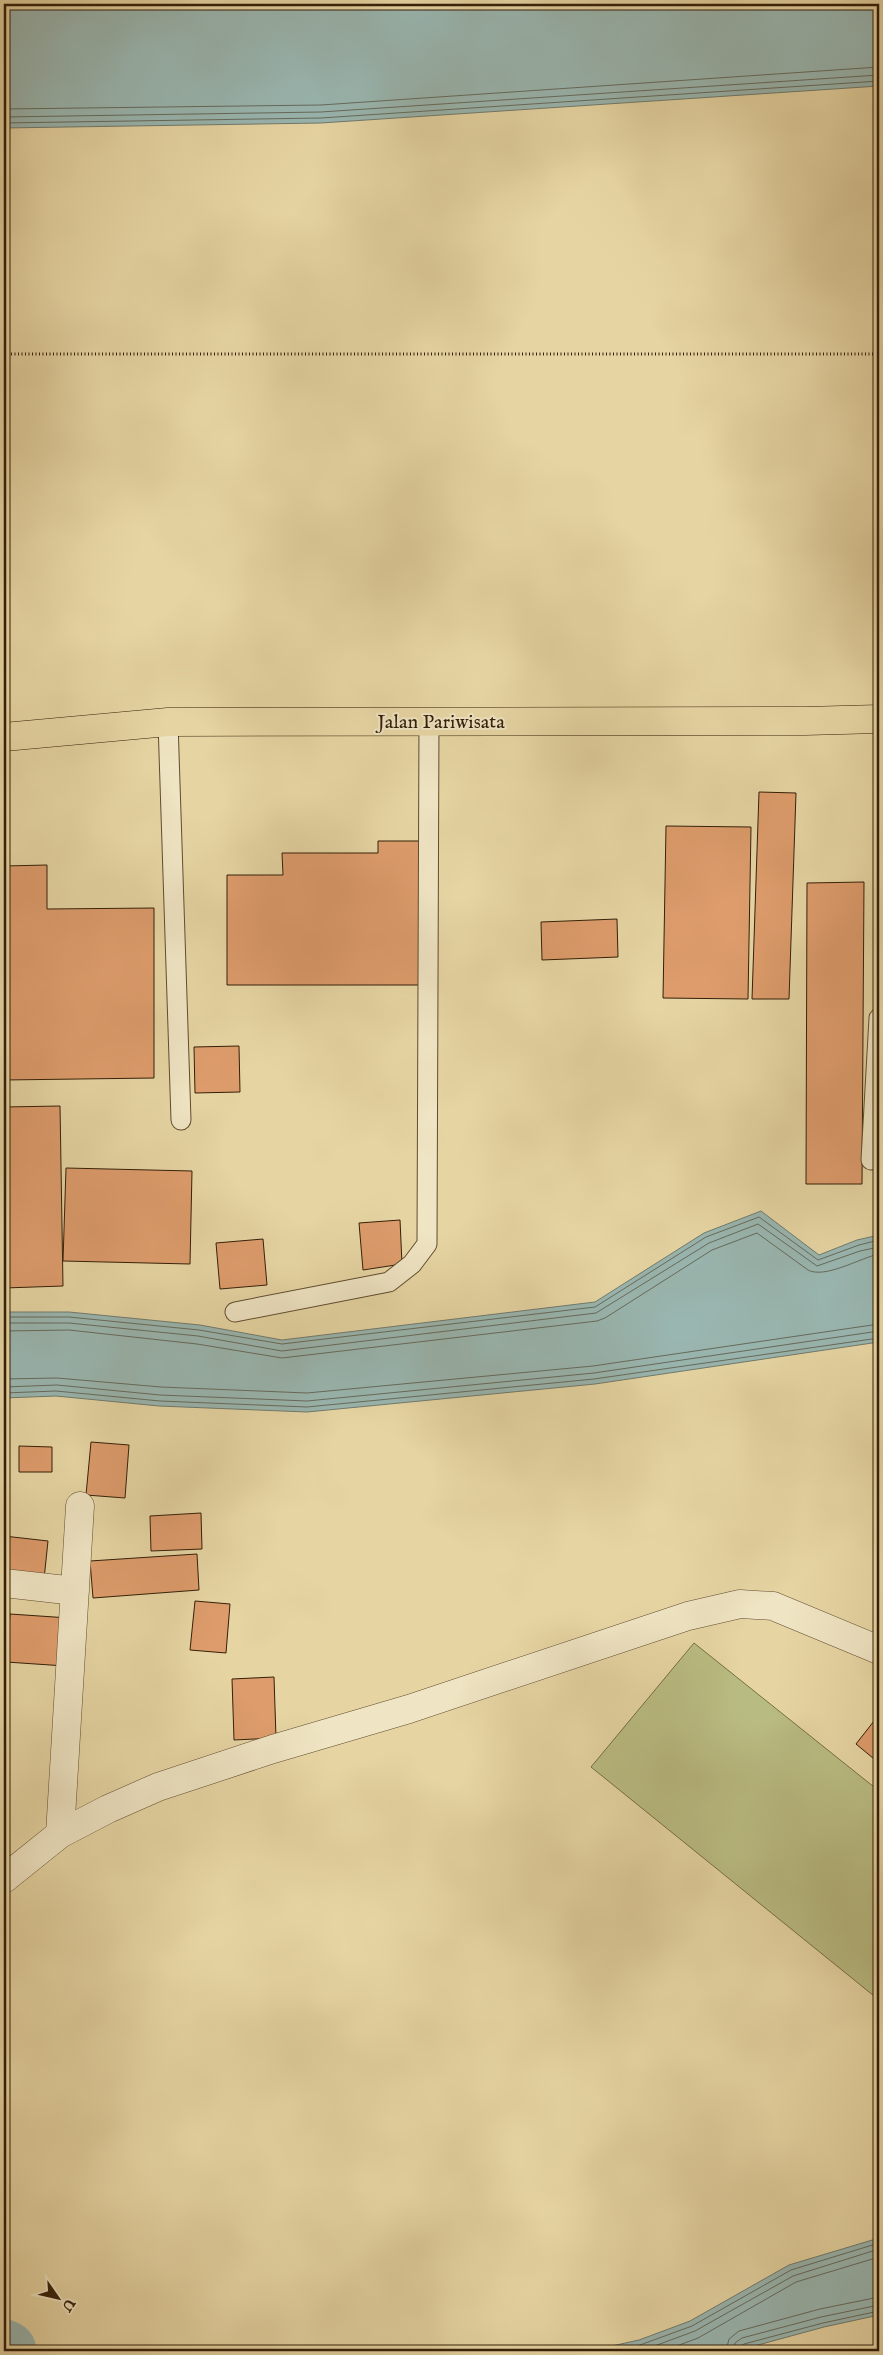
<svg xmlns="http://www.w3.org/2000/svg" width="883" height="2355" font-family="'IM FELL English',serif">
<style>
.green{fill:#b9bc82;stroke:#766e45}
.water{fill:#99b6b0;stroke:#707a6d}
.lines{fill:none;stroke-linecap:round;stroke-linejoin:round}
.shore{stroke:#666a5c;stroke-width:1}
.river{stroke:#99b6b0;stroke-width:61}
.building{fill:#de9c6c;stroke:#331f08}
.service-casing{stroke:#604c2f;stroke-width:21}
.minor-casing{stroke:#604c2f;stroke-width:29}
.primary-casing{stroke:#331f08;stroke-width:29}
.path{stroke:#331f08;stroke-width:3;stroke-dasharray:1 2.5;stroke-linecap:butt}
.service{stroke:#efe4c3;stroke-width:19}
.minor{stroke:#efe4c3;stroke-width:28}
.primary{stroke:#e6d5a3;stroke-width:28}
.labels{text-anchor:middle;stroke-width:4;stroke-linejoin:round;paint-order:stroke}
.street-label{font-size:20px;fill:#331f08;stroke:#efe4c3}
</style>
<rect width="100%" height="100%" fill="#e6d5a3"/>
<filter id="stains"><feTurbulence type="fractalNoise" baseFrequency=".004" numOctaves="4"/><feColorMatrix values="0 0 0 0 .2 0 0 0 0 .09 0 0 0 0 .02 0 0 0 .5 -.17"/></filter>
<radialGradient id="worn" r=".72"><stop offset=".6" stop-color="#630" stop-opacity="0"/><stop offset="1" stop-color="#630" stop-opacity=".3"/></radialGradient>
<path class="green" d="M694 1643 879 1791V2000L591 1767Z"/>
<path class="water" d="M4 4H879V86L321 123 4 128Z
M761 1211 819 1255 857 1240 879 1235V1342L595 1384 307 1412 159 1406 56 1396 4 1398V1312H69L200 1325 282 1340 595 1302 704 1233Z
M879 2238V2315L824 2327 736 2351H597L598 2349 639 2340 690 2321 789 2265Z"/>
<g class="lines">
<path class="shore" d="M4 109 321 105 879 67
M4 117 321 112 879 75
M4 123 321 118 879 81
M4 1317H69L199 1330 282 1344 595 1307 706 1237 759 1217 818 1260 859 1245 879 1240
M4 1323H69L198 1336 282 1351 596 1313 709 1243 758 1224 817 1266 860 1251 879 1247
M4 1331 69 1330 197 1344 282 1358 597 1321 605 1318 712 1250 757 1233 808 1270C825 1279 860 1258 879 1254
M4 1379 57 1378 161 1387 307 1393 593 1366 879 1324
M4 1387 57 1385 160 1395 307 1401 594 1373 879 1331
M4 1393 56 1391 160 1401 307 1407 594 1379 879 1338
M611 2351 640 2345 692 2326 791 2270 879 2243
M641 2351 695 2331 793 2276 879 2249
M663 2351 698 2338 796 2282 879 2257
M726 2351 729 2339 739 2331 820 2309 879 2297
M733 2351 735 2343 742 2338 821 2317 879 2305
M739 2351 740 2347 744 2344 823 2323 879 2311"/>
<path class="river" d="M4 2350 6 2351"/>
</g>
<path class="building" d="M759 792 796 793 789 999H752Z
M666 826 751 827 748 999 663 998Z
M378 841H419V985H227V875H283L282 853H378Z
M47 865V909L154 908V1078L4 1080V866Z
M864 882 862 1184H806L807 883Z
M617 919 618 957 542 960 541 922Z
M239 1046 240 1092 195 1093 194 1047Z
M60 1106 63 1286 4 1288V1107Z
M66 1168 192 1171 190 1264 63 1261Z
M400 1220 402 1264 363 1270 359 1223Z
M263 1239 267 1285 220 1289 216 1243Z
M91 1442 129 1445 125 1498 86 1495Z
M19 1446 52 1447V1472H19Z
M4 1460H7L4 1486Z
M201 1513 202 1549 151 1551 150 1516Z
M4 1536 48 1541 44 1579 4 1575Z
M197 1554 199 1590 93 1598 90 1561Z
M195 1601 230 1604 226 1653 190 1650Z
M10 1614 69 1618 65 1666 6 1662Z
M274 1677 276 1738 234 1740 232 1679Z
M874 1721 879 1725V1763L856 1744Z"/>
<g class="lines">
<defs>
<path id="service" d="M168 722 181 1120
M871 1160 879 1018
M235 1312 389 1282 412 1264 427 1244 429 720"/>
<path id="minor" d="M4 1583 75 1591
M60 1834 80 1506
M4 1879 60 1834 108 1809 158 1787 273 1749 409 1709 688 1616 740 1604 773 1606 879 1650"/>
<path id="primary" d="M4 737 168 722 805 721 879 719"/>
</defs>
<use href="#service" class="service-casing"/>
<use href="#minor" class="minor-casing"/>
<use href="#primary" class="primary-casing"/>
<path class="path" d="M4 354H879"/>
<use href="#service" class="service"/>
<use href="#minor" class="minor"/>
<use href="#primary" class="primary"/>
</g>
<g class="labels">
<g class="street-label">
<text x="441" y="728">Jalan Pariwisata</text>
</g>
</g>
<rect width="883" height="2355" fill="none" stroke="#e6d5a3" stroke-width="20"/>
<rect x="5" y="5" width="873" height="2345" fill="none" stroke="#331f08" stroke-width="2.5"/>
<rect x="10" y="10" width="863" height="2335" fill="none" stroke="#331f08"/>
<g transform="translate(58 2298) rotate(124)" stroke="#efe4c3" stroke-width="4" paint-order="stroke">
<path d="M0-4L9 19L0 12L-9 19Z" fill="#331f08"/>
<text y="-8" font-size="14" font-weight="bold" text-anchor="middle" fill="#331f08">U</text>
</g>
<rect width="100%" height="100%" filter="url(#stains)"/>
<rect width="100%" height="100%" fill="url(#worn)"/>
</svg>
